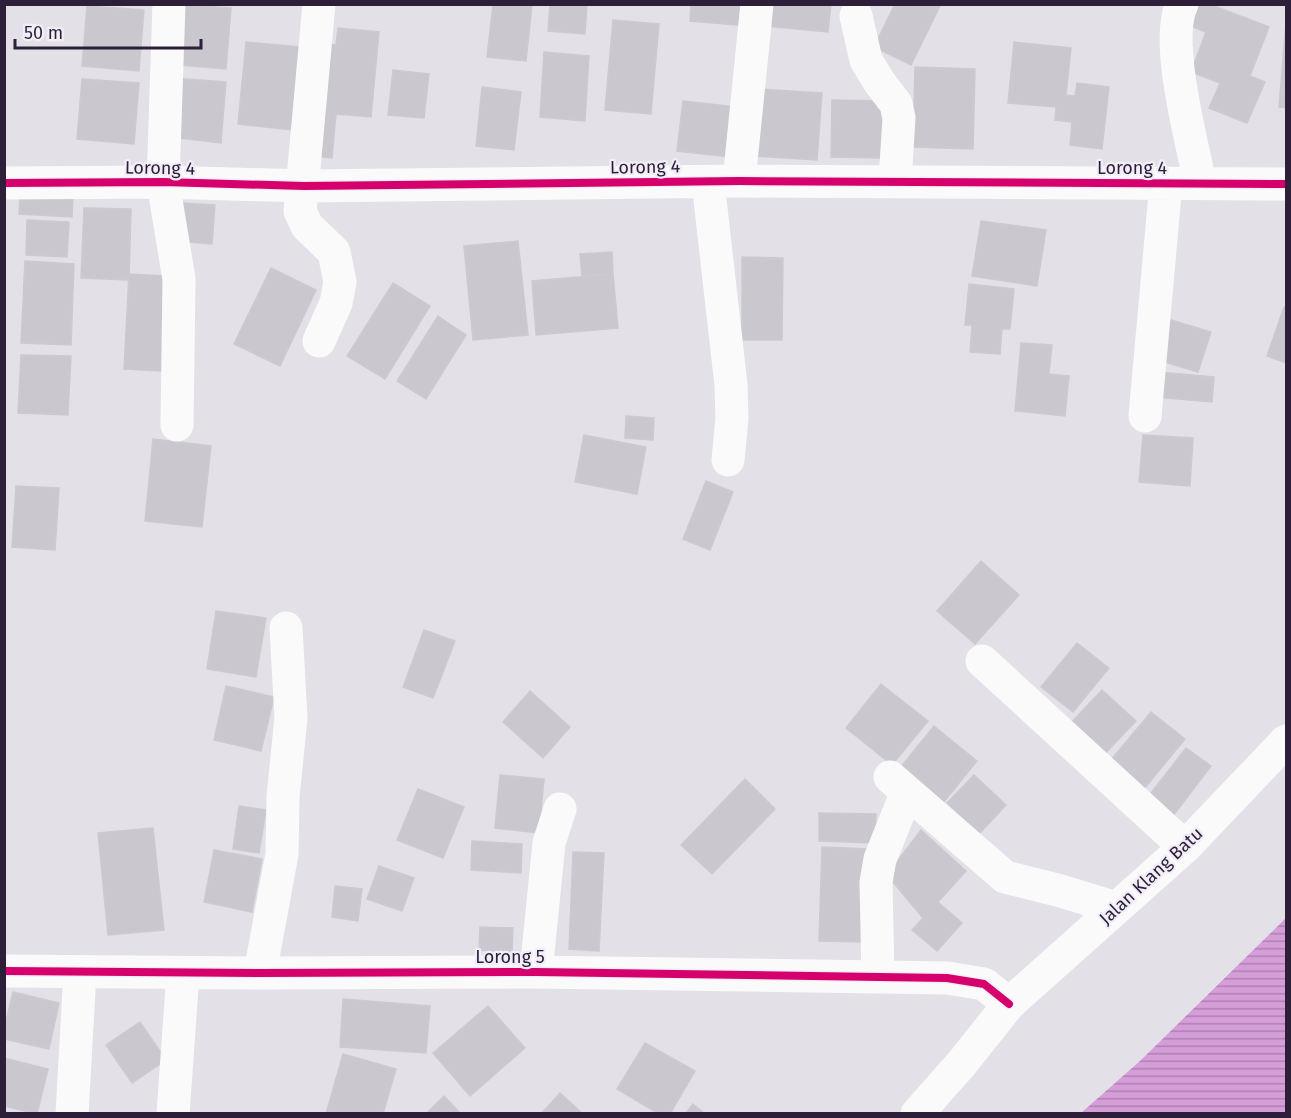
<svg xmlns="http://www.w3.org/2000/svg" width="1291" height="1118" font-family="'Fira Sans',sans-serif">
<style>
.water{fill:url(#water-rules)}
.building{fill:#cac8ce;stroke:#cccad0;stroke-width:1.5}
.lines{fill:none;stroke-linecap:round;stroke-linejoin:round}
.minor{stroke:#fbfafb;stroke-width:33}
.cycleway-casing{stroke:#f1eef7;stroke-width:11}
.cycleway{stroke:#d6006c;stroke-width:8}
.labels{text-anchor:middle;stroke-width:4.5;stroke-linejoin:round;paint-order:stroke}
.street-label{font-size:18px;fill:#2d1f3a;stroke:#f1eef7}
</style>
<defs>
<pattern id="water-rules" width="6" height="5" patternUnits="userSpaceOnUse" patternTransform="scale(1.5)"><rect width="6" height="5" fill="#d59ed9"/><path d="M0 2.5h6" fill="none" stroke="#ad80b1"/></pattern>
</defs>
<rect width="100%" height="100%" fill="#e3e1e7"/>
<path class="water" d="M1286 918V1113H1081L1140 1061Z"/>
<path class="building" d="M173 4 231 8 226 69 168 64Z
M493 4 532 5 526 61 487 57Z
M550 4H587L585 34 548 31Z
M691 4H751L749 26 690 21Z
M767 4H831L828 32 765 26Z
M895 4H941L911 65 874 47Z
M1192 4H1209L1269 27 1250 76 1265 82 1247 123 1209 108 1220 83 1191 72 1206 32 1185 24Z
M87 6 144 10 139 71 82 66Z
M613 20 659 24 651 114 605 110Z
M1286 22V108L1279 107Z
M338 28 379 32 371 117 336 114 332 158 312 156 322 44 336 45Z
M246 42 300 47 292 130 238 124Z
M1014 42 1071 48 1066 95 1075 96 1077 83 1109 87 1102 149 1070 145 1072 122 1055 120 1056 107 1008 103Z
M544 52 589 56 585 121 540 117Z
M915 67 975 69 973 149 913 147Z
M393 70 429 74 424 118 388 115Z
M172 78 226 82 221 143 171 137Z
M82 79 139 83 134 144 77 139Z
M482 87 521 92 514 150 476 146Z
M760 89 822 93 817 160 754 156Z
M832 100 883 101V158L831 157Z
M683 101 736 107 730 157 677 151Z
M20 193 73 195 72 217 19 214Z
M181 203 215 205 212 244 178 241Z
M84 208 131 209 129 280 81 278Z
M27 220 69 222 67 257 26 255Z
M981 221 1046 230 1037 286 972 276Z
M518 241 528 335 473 340 464 246Z
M612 252 613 274 582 276 580 254Z
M742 257 783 258 782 340H742Z
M25 261 74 264 71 345 21 343Z
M271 268 316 290 280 366 234 344Z
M129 274 166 276 161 371 124 369Z
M613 274 618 328 536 335 532 281Z
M393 283 430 306 385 379 347 356Z
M969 284 1014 289 1010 329H1002L1000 354 970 352 972 325H965Z
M1284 307 1286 308V363L1267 356Z
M438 316 466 335 426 399 397 381Z
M1168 319 1211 332 1198 372 1155 359Z
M1021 343 1052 345 1049 374 1069 376 1065 416 1015 411Z
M21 355 71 356 68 415 18 413Z
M1158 372 1214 377 1212 402 1156 397Z
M626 416 654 418 653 440 625 438Z
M584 435 646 447 637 494 575 482Z
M1143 435 1193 438 1190 486 1139 482Z
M153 439 211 446 202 527 145 521Z
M706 481 733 492 710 550 683 539Z
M16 486 59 488 55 550 12 547Z
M981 561 1019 595 975 644 937 611Z
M216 611 266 618 256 677 207 669Z
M424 630 455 641 433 698 403 687Z
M1077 643 1109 668 1073 712 1041 687Z
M881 684 928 721 892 765 846 728Z
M226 686 274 697 261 751 214 740Z
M1102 690 1136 721 1099 760 1065 729Z
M530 691 570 727 543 758 503 722Z
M1151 712 1185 739 1139 795 1105 767Z
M934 726 977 761 943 803 900 768Z
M1186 748 1211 766 1173 816 1147 798Z
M500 775 544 779 539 833 495 828Z
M974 775 1006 805 979 834 947 803Z
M745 779 775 809 712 874 681 845Z
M418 789 464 807 443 858 397 840Z
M239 806 266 810 259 853 233 849Z
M819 813 876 814 875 843 819 841Z
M153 828 164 930 108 935 98 833Z
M921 830 966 871 938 902 962 923 937 951 912 930 923 918 887 875Z
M472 841 522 844 521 873 471 870Z
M822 847 868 849 865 942 819 941Z
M214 850 262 859 252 912 204 902Z
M573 852 604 853 599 951 569 949Z
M379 866 414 878 402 911 367 899Z
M335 886 362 889 358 921 332 917Z
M480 927 513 928 512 952 479 950Z
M13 992 59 1003 49 1049 4 1039V1029Z
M343 999 430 1006 426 1053 340 1047Z
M488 1006 525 1048 470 1096 433 1053Z
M140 1022 166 1060 132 1083 106 1045Z
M645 1043 695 1071 670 1114H659L617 1089Z
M343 1054 396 1069 383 1114H326Z
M4 1058 48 1069 37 1114 4 1106Z
M560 1093 583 1114H541Z
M444 1096 461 1114H426Z
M693 1104 705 1114H685Z"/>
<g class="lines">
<path class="minor" d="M169 4 163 182 179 279 177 425
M1182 4C1164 40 1192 142 1200 183
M856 16 866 60 880 83 896 104 899 118 895 181
M739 181 757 4
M708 182 731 385 732 418 728 460
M4 183 163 182 304 186 739 181 1286 184
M319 341 336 303 340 282 334 252 307 226 300 211 319 4
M1145 416 1166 183
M982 661 1185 847
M890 777 1005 877 1061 891 1116 908
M4 971 260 973 536 972 947 978 984 984 1009 1004
M536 972 549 843 560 809
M260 973 282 854 283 797 291 718 286 628
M878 977 876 882 880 859 907 792
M72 1114 80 972
M173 1114 183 973
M917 1114 962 1063 1009 1004 1185 847 1286 741"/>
<defs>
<path id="cycleway" d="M4 183 163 182 304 186 739 181 1286 184
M4 971 260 973 536 972 947 978 984 984 1009 1004"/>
</defs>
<use href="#cycleway" class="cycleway-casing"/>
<use href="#cycleway" class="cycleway"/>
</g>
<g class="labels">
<g class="street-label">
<text transform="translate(645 167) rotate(-1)" y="6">Lorong 4</text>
<text transform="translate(160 168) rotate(1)" y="6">Lorong 4</text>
<text x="1132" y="174">Lorong 4</text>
<text transform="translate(1151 876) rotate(-43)" y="6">Jalan Klang Batu</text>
<text x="510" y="963">Lorong 5</text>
</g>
</g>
<rect width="1291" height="1118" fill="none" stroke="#2d1f3a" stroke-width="12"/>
<path d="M15 39v9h186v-9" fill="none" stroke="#2d1f3a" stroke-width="3"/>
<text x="24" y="39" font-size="18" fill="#2d1f3a" stroke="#f1eef7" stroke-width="4.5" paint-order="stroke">50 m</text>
</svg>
